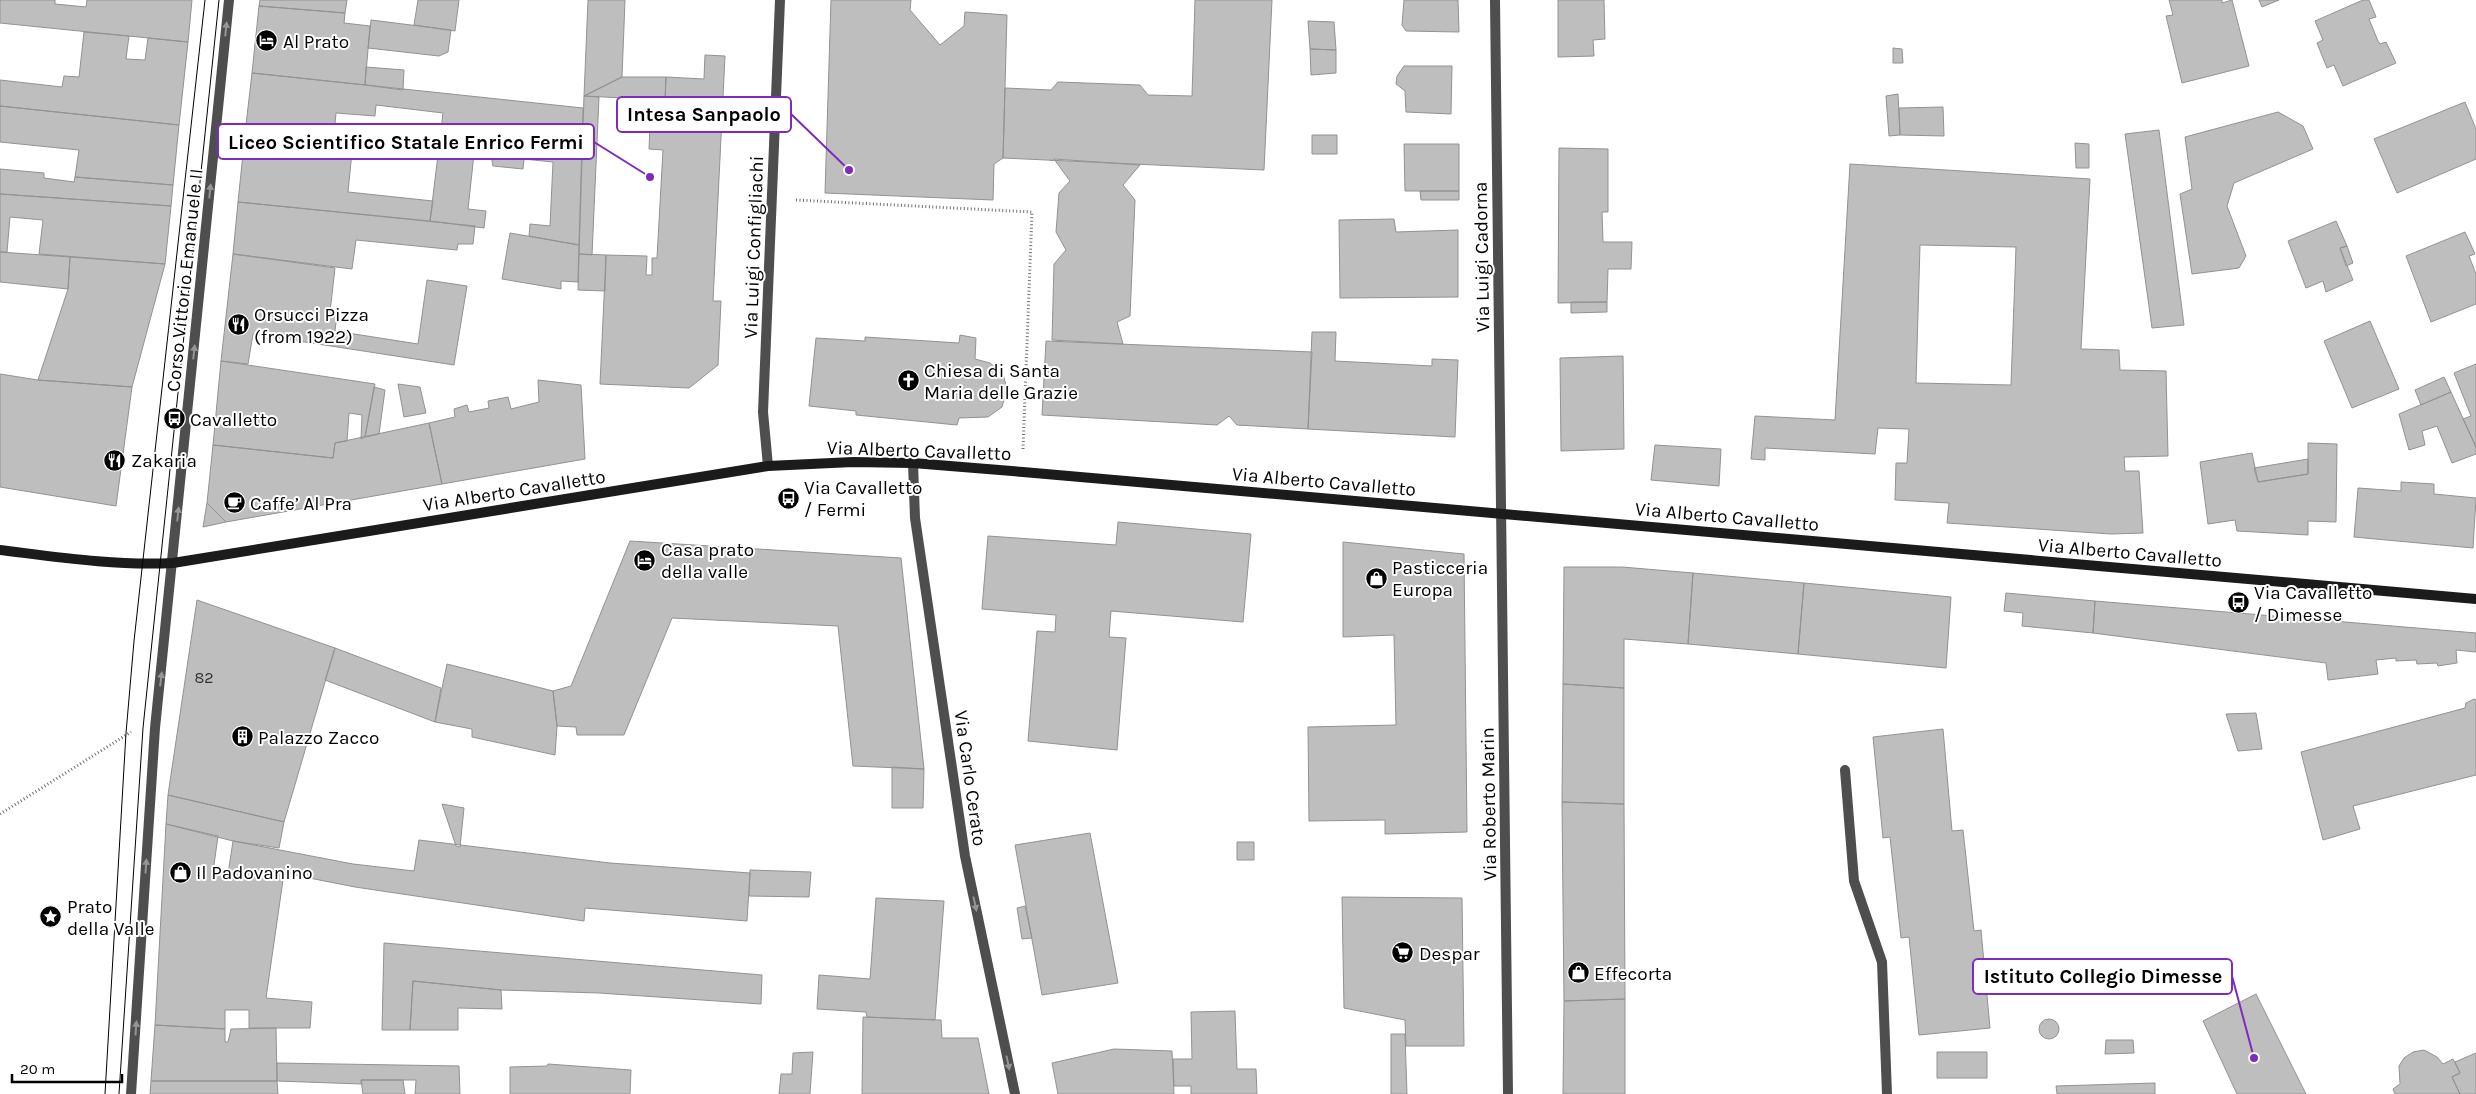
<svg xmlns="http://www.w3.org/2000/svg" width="2476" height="1094" font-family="Karla,sans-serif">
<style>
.building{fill:#bebebe;stroke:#929292;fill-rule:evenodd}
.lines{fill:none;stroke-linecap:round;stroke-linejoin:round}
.path{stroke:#707070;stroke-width:3;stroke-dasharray:1 2.5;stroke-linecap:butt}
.lane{stroke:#4e4e4e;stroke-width:10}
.street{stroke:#4e4e4e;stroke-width:10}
.secondary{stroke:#1b1b1b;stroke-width:10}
.tram{stroke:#000;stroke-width:1}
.oneway{fill:#959595}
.labels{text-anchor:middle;stroke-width:4;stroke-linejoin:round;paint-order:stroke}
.number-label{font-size:16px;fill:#303030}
.poi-label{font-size:19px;fill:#000;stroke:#fff;text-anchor:start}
.street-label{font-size:19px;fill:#000;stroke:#fff}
.leader{fill:none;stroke:#7b2cbf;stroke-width:2}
.callout-dot{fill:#7b2cbf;stroke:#fff;stroke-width:2}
.callout{fill:#fff;stroke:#7b2cbf;stroke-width:2}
.callout-label{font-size:20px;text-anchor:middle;font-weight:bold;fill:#000}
</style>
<rect width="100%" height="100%" fill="#fff"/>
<path class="building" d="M0 0H55V4L86 7 87 0H192L188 42 0 23Z
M260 0H347L345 13 259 6Z
M418 0H459L455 31 414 25Z
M588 0H625L622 77 584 96Z
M831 0H911L910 10 940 45 964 26 965 12 1007 15 1003 158 994 164 993 200 825 193Z
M1195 0H1272L1264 170 1003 158 1005 88 1051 90 1058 82 1140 85 1148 95 1192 96Z
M1404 0H1458L1459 32 1406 31 1402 25Z
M1558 0H1604L1605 39 1593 40 1594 56 1558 57Z
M2169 0H2222V3L2232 0 2249 66 2182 83 2166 16 2173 15Z
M2259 0H2279L2262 7Z
M2363 0H2369L2376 17 2369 19 2378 41 2380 44 2386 42 2396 63 2343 86 2334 65 2327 68 2317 43 2323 40 2315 21Z
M259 6 345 13 344 23 370 26 365 85 252 73Z
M371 20 451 30 448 52 439 56 368 48Z
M1308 21 1334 22 1336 50 1310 49Z
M84 32 129 36 126 59 145 60 148 38 188 42 179 125 0 106V80L62 87 64 76 79 77Z
M1893 48 1902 49 1903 63H1893Z
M1310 49 1336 50V73L1311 75Z
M705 55 725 56 713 301H721L718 365 689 388 600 384 606 255 647 256 646 275H652V258H657L663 150 649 149 651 100H665L666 77 704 79Z
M1404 66H1452L1451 114 1406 112 1405 91 1396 84 1397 76Z
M366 67 404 70 403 90 365 85Z
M252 73 583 108 579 245 529 236 530 224 550 226 553 162 474 154 468 209 486 211 484 228 430 221 443 113 376 105 375 116 336 113 334 134 246 125Z
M622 77H666L665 100 584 96Z
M1898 94 1900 135 1889 136 1886 96Z
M584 96 599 97 592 255 579 254Z
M2465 102 2476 129V159L2397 193 2374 139Z
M0 106 179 125 173 185 75 177 79 150 0 142Z
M1943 107 1944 136 1900 135 1899 108Z
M2278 112 2303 126 2313 149 2234 183 2227 206 2246 256 2239 268 2192 274 2180 194 2192 189 2185 137Z
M246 125 334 134 332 149 352 152 348 192 433 201 430 221 238 202Z
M2159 130 2184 325 2152 328 2125 134Z
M1312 135H1337V154H1312Z
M2075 143 2089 144V168H2076Z
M1404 144H1459V191H1405Z
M1559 148 1608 149V212H1602L1603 242H1632L1631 269H1608L1607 302 1558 303Z
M491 156 524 159 523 169 493 166Z
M1054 159 1140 165 1123 185 1135 200 1130 316 1117 322 1123 344 1052 340 1054 264 1066 250 1056 232 1059 193 1070 181Z
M1850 164 2090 179 2081 349 2119 350 2120 370 2166 371 2168 456 2124 457 2125 471H2139L2143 533 2111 534 1947 523 1949 503 1895 500 1896 463H1907L1909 429 1878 428 1875 454 1765 448V460L1751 459 1755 416 1835 420ZM1920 245 2016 247 2011 385 1916 383Z
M0 169 44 173V178L74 182 75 177 173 185 171 206 0 194Z
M1420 191H1459V200H1421Z
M0 194 171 206 165 264 39 254 43 220 10 217 7 252H0Z
M238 202 475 226 473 244H458L457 250 356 240 352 269 233 254Z
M1394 219 1396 232 1458 230V297L1340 298 1339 220Z
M2336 221 2347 246 2340 248 2353 280 2326 292 2323 281 2306 288 2288 241Z
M2465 232 2475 254 2469 256 2476 274V304L2431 322 2406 256Z
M510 233 579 245 578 282 561 281V289L502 279Z
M2347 246 2353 263 2346 266 2340 248Z
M0 252 70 257 68 289 0 282Z
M233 254 335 268 330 312 337 314 335 331 418 344 427 280 467 286 454 365 253 334 248 364 221 361Z
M579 254 606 255 605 291 578 290Z
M70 257 165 264 132 387 38 380 68 289Z
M1571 302H1607V312L1571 313Z
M2370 321 2399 389 2352 408 2324 341Z
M1312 332H1336L1335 361 1432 366V359L1458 360 1455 437 1308 429Z
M960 335 976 338 975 359 990 363 1003 374 1007 389 1002 407 988 417 959 418 957 425 856 415V411L809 406 816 338 865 341V337L959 343Z
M1046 341 1312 352 1308 429 1237 425 1229 416 1217 425 1042 415Z
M1623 356 1624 449 1561 451 1560 358Z
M221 361 375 384 365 437 361 439 362 415 349 413 347 441 335 443 333 458 213 445Z
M2476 364V447L2463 419 2471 416 2454 373Z
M0 374 38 380 132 387 116 506 0 487Z
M2444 377 2451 392 2421 405 2415 390Z
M538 380 581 385 585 459 442 484 429 423 455 417 454 409 467 405 469 412 489 408 488 401 508 397 511 409 539 402Z
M398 384 420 387 426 413 404 417Z
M374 387 385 390 379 434 365 437Z
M2451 392 2476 447V454L2452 463 2437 426 2422 431 2425 445 2409 450 2399 414Z
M429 423 442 484 226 522 207 503 213 445 333 458 335 443Z
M2308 443 2337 444 2336 522 2308 521V535L2237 531 2235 520 2208 524 2200 462 2252 453 2258 482 2308 474Z
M1655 445 1721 449 1719 486 1651 480Z
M2308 459V474L2258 482 2254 468Z
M2401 482 2434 484V494L2476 498 2473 548 2354 537 2358 488 2401 491Z
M207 503 226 522 203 527Z
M1118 522 1251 534 1243 622 1111 611 1109 637 1126 638 1117 750 1028 741 1037 631 1055 632 1056 615 982 609 988 536 1116 545Z
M630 541 901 558 924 769 853 766 838 626 672 618 624 735H577L576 727 557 726 553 691 571 686Z
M1343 542 1464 554 1467 832 1385 834V820L1309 821 1308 727 1396 725 1394 635 1343 637Z
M1564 567H1622L1693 573 1688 644 1624 639V688L1563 684Z
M1693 573 1804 583 1798 654 1688 644Z
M1804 583 1951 597 1946 668 1798 654Z
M2006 593 2095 601 2093 633 2022 626 2023 613 2004 611Z
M197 600 335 648 284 822 168 795Z
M2095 601 2476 633V652L2456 650 2457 663 2438 666 2437 663 2417 664 2416 660 2396 661V658L2376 660 2378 674 2328 680 2326 663 2093 633Z
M335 648 441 688 435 722 325 680Z
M447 664 553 691 557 726 555 755 472 737V729L435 722Z
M1563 684 1624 688V804L1562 802Z
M2474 699 2476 700V775L2353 806 2360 829 2323 840 2301 752 2465 708 2466 703Z
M2256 713 2262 749 2238 751 2226 714Z
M1943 729 1952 831 1963 830 1974 931 1981 930 1990 1028 1919 1035 1909 937 1901 938 1890 837 1883 838 1873 737Z
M892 767 924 769 923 808H892Z
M168 795 284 822 279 848 233 841 166 824Z
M1562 802 1624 804 1625 999 1564 1001Z
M442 804 464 808 460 847 456 846Z
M166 824 218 836 213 872 228 874 233 841 353 864 414 871 419 840 610 863 750 873 747 921 585 908 584 921 355 887 284 873 266 998 312 1002 310 1028H249V1010H225V1029L155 1025Z
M1090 833 1118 983 1042 995 1015 845Z
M1237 842H1254V860H1237Z
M750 870 811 872 809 897 749 896Z
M1342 897 1462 898 1464 1046H1406L1405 1020 1344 1008Z
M876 898 944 901 935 1020 867 1017 866 1012 817 1009 819 975 870 979Z
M1025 906 1032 938 1022 939 1017 908Z
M384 943 762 975 761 1004 599 993 501 990 413 981 410 1030H382Z
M413 981 501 990 502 1009 458 1008V1030H410Z
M2256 994 2306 1094H2237L2203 1021Z
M1625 999V1094H1563L1564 1001Z
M1235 1011 1237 1069H1256L1257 1094H1191V1086H1174L1173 1059H1192L1191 1012Z
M863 1017 941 1020 942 1038H978L989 1094H862Z
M2039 1029a10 10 0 1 1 20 0a10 10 0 1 1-20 0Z
M155 1025 225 1029V1042H228L231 1029 276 1028 277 1081H151Z
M1391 1034H1405L1407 1094H1391Z
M2106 1040H2133L2134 1053 2105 1054Z
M1114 1049 1172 1051 1174 1094H1058L1052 1063Z
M2424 1050 2437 1057 2443 1064 2453 1059 2460 1073 2452 1077 2460 1094H2395L2393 1089 2400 1084 2399 1066 2404 1058 2413 1052Z
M813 1052 810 1094H779L781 1074H792L793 1053Z
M1937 1052H1987V1078H1937Z
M2476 1053V1094H2460L2452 1077 2460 1073 2455 1062Z
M277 1063 459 1066 460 1094H415L416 1080H361L362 1084 277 1081Z
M548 1064 631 1070 630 1094H510V1067L547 1066Z
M361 1080H403L405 1094H363Z
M151 1081H277L278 1094H150Z
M2155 1083V1094H2057L2056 1086Z"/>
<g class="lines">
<path class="path" d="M796 200 1032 212 1023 449
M0 814 131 732"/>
<path class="lane" d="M1845 770 1854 881 1882 962 1887 1094"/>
<path class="street" d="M1495 0 1508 1094
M913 463 915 518 965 856 1015 1094
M768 466 763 412 780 0
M131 1094 155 728 229 0"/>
<path class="secondary" d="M0 550C57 557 115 566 173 563L768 466 853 462 913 463 1023 472 2476 599"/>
<path class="tram" d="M105 1094 126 733 134 641 205 0
M119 1094 143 728 219 0"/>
</g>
<defs><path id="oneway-solid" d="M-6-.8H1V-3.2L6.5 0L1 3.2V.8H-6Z" transform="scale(1.25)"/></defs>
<g class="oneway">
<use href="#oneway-solid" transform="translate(226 29) rotate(-84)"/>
<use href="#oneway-solid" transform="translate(210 191) rotate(-84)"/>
<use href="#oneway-solid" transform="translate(194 352) rotate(-84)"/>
<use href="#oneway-solid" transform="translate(178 514) rotate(-84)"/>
<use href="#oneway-solid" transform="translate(161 679) rotate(-83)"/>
<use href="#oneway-solid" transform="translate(146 866) rotate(-86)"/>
<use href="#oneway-solid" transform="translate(975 904) rotate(78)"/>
<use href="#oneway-solid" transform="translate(136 1028) rotate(-86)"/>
<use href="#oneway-solid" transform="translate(1008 1063) rotate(78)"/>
</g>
<defs>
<symbol id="hotel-disc" viewBox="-11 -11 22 22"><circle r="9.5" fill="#000" stroke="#fff"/><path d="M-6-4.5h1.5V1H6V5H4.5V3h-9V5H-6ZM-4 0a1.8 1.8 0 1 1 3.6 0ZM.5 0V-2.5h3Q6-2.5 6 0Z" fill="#fff"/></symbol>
<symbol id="restaurant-disc" viewBox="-11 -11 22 22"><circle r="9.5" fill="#000" stroke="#fff"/><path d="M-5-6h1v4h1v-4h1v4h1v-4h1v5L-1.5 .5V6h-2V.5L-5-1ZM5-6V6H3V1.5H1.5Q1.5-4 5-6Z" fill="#fff"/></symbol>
<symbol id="church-disc" viewBox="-11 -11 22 22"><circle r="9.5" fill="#000" stroke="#fff"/><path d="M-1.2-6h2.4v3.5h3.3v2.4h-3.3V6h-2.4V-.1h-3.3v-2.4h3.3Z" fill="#fff"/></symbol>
<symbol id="bus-disc" viewBox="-11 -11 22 22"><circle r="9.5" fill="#000" stroke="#fff"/><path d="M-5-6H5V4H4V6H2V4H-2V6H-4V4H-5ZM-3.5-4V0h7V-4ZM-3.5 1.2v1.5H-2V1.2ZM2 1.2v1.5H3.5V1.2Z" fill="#fff"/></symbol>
<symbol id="cafe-disc" viewBox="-11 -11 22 22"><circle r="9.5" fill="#000" stroke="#fff"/><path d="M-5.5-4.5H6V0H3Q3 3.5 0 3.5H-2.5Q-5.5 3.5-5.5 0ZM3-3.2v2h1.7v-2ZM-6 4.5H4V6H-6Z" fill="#fff"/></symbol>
<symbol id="shop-disc" viewBox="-11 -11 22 22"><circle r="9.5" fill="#000" stroke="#fff"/><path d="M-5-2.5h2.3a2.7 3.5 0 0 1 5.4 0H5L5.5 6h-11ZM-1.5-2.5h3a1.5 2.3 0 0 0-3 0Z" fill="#fff"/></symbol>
<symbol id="building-disc" viewBox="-11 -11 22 22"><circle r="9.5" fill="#000" stroke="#fff"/><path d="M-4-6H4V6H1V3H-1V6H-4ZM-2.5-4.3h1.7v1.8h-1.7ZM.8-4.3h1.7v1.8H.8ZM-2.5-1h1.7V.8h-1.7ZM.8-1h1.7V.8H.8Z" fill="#fff"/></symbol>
<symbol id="sight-disc" viewBox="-11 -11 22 22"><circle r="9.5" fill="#000" stroke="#fff"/><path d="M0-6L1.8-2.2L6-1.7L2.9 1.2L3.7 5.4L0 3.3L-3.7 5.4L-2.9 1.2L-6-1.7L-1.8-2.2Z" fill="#fff"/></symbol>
<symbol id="supermarket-disc" viewBox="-11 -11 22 22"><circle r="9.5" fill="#000" stroke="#fff"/><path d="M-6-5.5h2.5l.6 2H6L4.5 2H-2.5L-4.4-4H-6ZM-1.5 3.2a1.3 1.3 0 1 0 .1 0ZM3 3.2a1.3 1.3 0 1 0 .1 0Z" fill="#fff"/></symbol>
</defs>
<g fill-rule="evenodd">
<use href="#hotel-disc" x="254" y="28" width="25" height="25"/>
<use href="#restaurant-disc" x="226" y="312" width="25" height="25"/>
<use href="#church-disc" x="896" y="368" width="25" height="25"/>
<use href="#bus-disc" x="162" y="406" width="25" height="25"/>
<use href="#restaurant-disc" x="102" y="448" width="25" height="25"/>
<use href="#bus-disc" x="776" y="486" width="25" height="25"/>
<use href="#cafe-disc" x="222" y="490" width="25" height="25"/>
<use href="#hotel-disc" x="632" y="548" width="25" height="25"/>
<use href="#shop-disc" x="1364" y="566" width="25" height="25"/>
<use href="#bus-disc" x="2226" y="590" width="25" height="25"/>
<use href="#building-disc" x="230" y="724" width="25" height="25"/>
<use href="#shop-disc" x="168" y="860" width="25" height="25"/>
<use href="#sight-disc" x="38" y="904" width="25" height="25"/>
<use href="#supermarket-disc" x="1390" y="940" width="25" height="25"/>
<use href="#shop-disc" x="1566" y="960" width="25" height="25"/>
</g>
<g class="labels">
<g class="number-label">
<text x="204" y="683">82</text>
</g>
<g class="poi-label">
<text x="283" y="48">Al Prato</text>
<text x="254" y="321">Orsucci Pizza<tspan x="254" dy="22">(from 1922)</tspan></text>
<text x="924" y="377">Chiesa di Santa<tspan x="924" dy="22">Maria delle Grazie</tspan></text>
<text x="190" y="426">Cavalletto</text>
<text x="131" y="467">Zakaria</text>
<text x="804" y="494">Via Cavalletto<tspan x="804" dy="22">/ Fermi</tspan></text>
<text x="250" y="510">Caffe’ Al Pra</text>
<text x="661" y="556">Casa prato<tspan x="661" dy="22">della valle</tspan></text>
<text x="1392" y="574">Pasticceria<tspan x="1392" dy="22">Europa</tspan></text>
<text x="2254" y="599">Via Cavalletto<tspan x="2254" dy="22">/ Dimesse</tspan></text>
<text x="258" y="744">Palazzo Zacco</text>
<text x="196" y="879">Il Padovanino</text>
<text x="67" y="913">Prato<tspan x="67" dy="22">della Valle</tspan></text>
<text x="1419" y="960">Despar</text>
<text x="1594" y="980">Effecorta</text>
</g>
<g class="street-label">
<text transform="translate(753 247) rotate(-88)" y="7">Via Luigi Configliachi</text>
<text transform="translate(1481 257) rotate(-91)" y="7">Via Luigi Cadorna</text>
<text transform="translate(184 280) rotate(-84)" y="7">Corso Vittorio Emanuele II</text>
<text transform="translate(919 450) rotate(2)" y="7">Via Alberto Cavalletto</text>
<text transform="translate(1324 481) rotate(5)" y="7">Via Alberto Cavalletto</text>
<text transform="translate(514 490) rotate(-9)" y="7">Via Alberto Cavalletto</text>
<text transform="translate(1727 516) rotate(5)" y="7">Via Alberto Cavalletto</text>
<text transform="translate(2130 552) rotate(5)" y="7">Via Alberto Cavalletto</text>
<text transform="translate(971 778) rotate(82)" y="7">Via Carlo Cerato</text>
<text transform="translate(1488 804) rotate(-91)" y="7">Via Roberto Marin</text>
</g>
</g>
<path class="leader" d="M849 170L791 114M650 177L594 142M2254 1058L2232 976"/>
<g class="callout-dot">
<circle cx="849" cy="170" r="5"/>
<circle cx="650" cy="177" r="5"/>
<circle cx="2254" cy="1058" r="5"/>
</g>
<g class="callout">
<rect x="617" y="97" width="174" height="35" rx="5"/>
<rect x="218" y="124" width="376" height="35" rx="5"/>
<rect x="1973" y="959" width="259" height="35" rx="5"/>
</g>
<g class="callout-label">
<text x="704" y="121">Intesa Sanpaolo</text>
<text x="406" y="149">Liceo Scientifico Statale Enrico Fermi</text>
<text x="2103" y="983">Istituto Collegio Dimesse</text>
</g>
<path d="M12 1074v8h110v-8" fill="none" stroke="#000000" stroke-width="2.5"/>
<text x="20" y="1074" font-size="15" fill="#000000" stroke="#ffffff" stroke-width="4" paint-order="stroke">20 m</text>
</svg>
